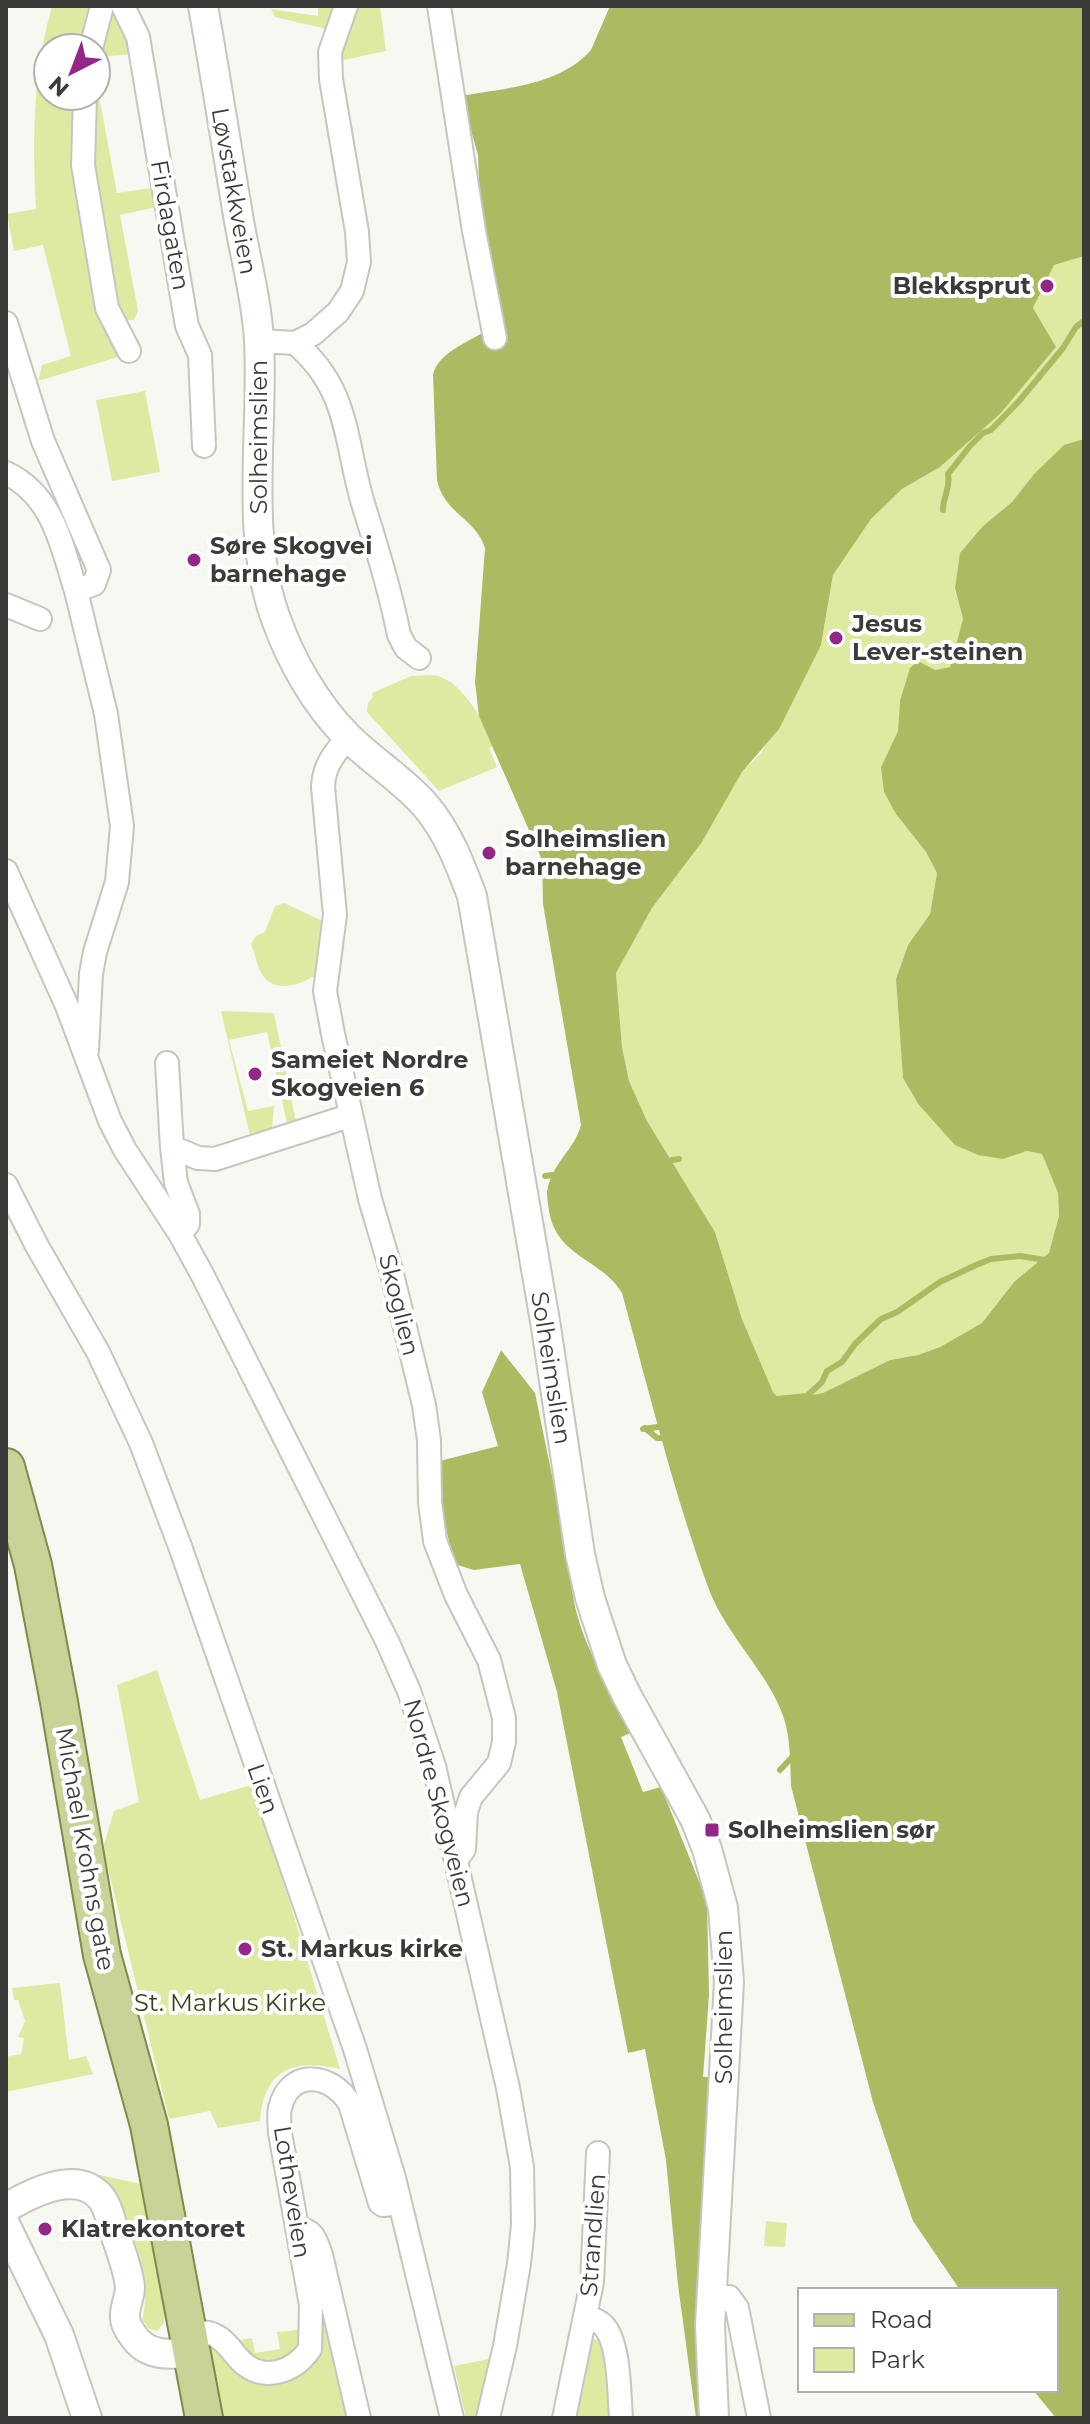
<svg xmlns="http://www.w3.org/2000/svg" width="1090" height="2424" font-family="Montserrat,sans-serif">
<style>
.green{fill:#deeaa1}
.forest{fill:#adba62}
.lines{fill:none;stroke-linecap:round;stroke-linejoin:round}
.stream{stroke:#adba62;stroke-width:6}
.minor-casing{stroke:#c5c6bf;stroke-width:26}
.tertiary-casing{stroke:#c5c6bf;stroke-width:32}
.primary-casing{stroke:#818a4a;stroke-width:40}
.minor{stroke:#fff;stroke-width:22}
.tertiary{stroke:#fff;stroke-width:28}
.primary{stroke:#cad298;stroke-width:36}
.poi-dot{fill:#932688;stroke:#fff;stroke-width:3}
.labels{text-anchor:middle;stroke-width:8;stroke-linejoin:round;paint-order:stroke}
.street-label{font-size:24px;fill:#3b3c39;stroke:#fff}
.poi-label{font-size:24px;font-weight:bold;fill:#3b3c39;stroke:#fff;text-anchor:start}
.park-label{font-size:24px;fill:#3b401b;stroke:#fff}
</style>
<rect width="100%" height="100%" fill="#f7f8f1"/>
<path class="green" d="M52 6H95L86 48H48V96H80L122 356 38 381 42 365 71 356 43 245 14 251 7 214 36 209C32 141 33 72 52 6Z
M112 6 134 54 96 57Z
M318 6H337L326 29 275 17 271 9 318 16Z
M354 6H380L386 51 338 61Z
M96 80 117 193 157 187 161 206 120 215 138 311 134 320H117L90 187 89 96H96Z
M1084 256V439L1064 446 1034 474 1012 502 983 526 955 588 963 619 950 667 935 670 900 701 898 731 881 767 896 814 926 852 937 873 930 914 908 945 896 979 903 1078 1003 1159 1027 1151 1042 1154 1058 1193 1059 1216 1050 1253 1014 1282 982 1323 940 1347 918 1355 890 1360 823 1393 783 1401 773 1392 742 1319 715 1232 647 1121 629 1081 622 1047 616 973 652 908 702 842 742 772 761 753 821 645 833 575 871 519 902 489 940 467 1000 414 1055 348 1033 308 1054 264Z
M145 391 160 472 112 481 96 400Z
M429 675C459 674 483 721 495 745L489 748 497 767 439 791 367 712 368 703 373 697 372 693 411 676Z
M284 903 327 923 319 977H312C298 986 275 992 263 976 257 968 255 953 251 944L256 936 265 932 275 906Z
M221 1011 274 1013 296 1122 287 1123 267 1032 229 1040 248 1111 274 1106 272 1128 250 1136Z
M157 1670 200 1800 254 1784 340 2069C293 2058 264 2069 260 2121L218 2128 210 2111 169 2119 103 1848 114 1811 139 1802 117 1685Z
M60 1983 69 2060 86 2056 93 2074 6 2092V2057L21 2054 24 2038 18 2037 25 2021 18 2000H14L12 1988Z
M95 2174 141 2184 165 2312 164 2323 157 2331 148 2328 142 2319C151 2293 138 2238 123 2215 113 2201 98 2193 95 2174Z
M766 2221 787 2223 785 2247 764 2246Z
M331 2300 358 2418H204L208 2333 225 2343 252 2338 255 2353 280 2349 277 2332C311 2330 310 2327 331 2300Z
M603 2339 612 2418H570L587 2340Z
M494 2358 481 2418H466L454 2366Z"/>
<path class="forest" d="M610 6H1084V256L1054 265 1033 308 1056 347 1000 414 940 467 902 489 871 519 833 575 821 645 779 729 742 772 702 842 652 908 616 973 622 1047 629 1081 647 1121 715 1232 742 1319 773 1392 782 1401 823 1393 890 1360 918 1355 940 1347 982 1323 1014 1282 1049 1253 1059 1216 1058 1193 1042 1154 1027 1151 1003 1159 978 1155 955 1145 919 1105 903 1078 896 979 908 945 930 914 937 873 926 852 896 814 884 792 881 767 898 731 900 701 910 668 918 661 935 670 950 667 963 619 955 588 960 553 983 526 1012 502 1034 474 1064 445 1084 439V2418H1056L1033 2390H1056V2290H960L913 2221 897 2174 873 2102 791 1786C790 1760 791 1732 780 1708 761 1665 724 1631 708 1587 673 1491 649 1391 622 1293 601 1258 557 1258 549 1211 548 1204 547 1198 547 1192 552 1162 574 1151 581 1125L543 904 542 860 479 716 475 682 485 548C475 517 445 515 437 480L433 375C438 353 466 343 484 332L478 155 461 96C505 88 559 86 591 50Z
M501 1350 535 1393 571 1568C569 1626 607 1682 631 1733L621 1737 643 1792 661 1787 707 1901 709 1995 703 2077H716C705 2189 691 2305 701 2418H696L678 2285 666 2160 645 2049 628 2053 557 1692 520 1564 474 1570 454 1564 436 1483V1462L498 1446 482 1392Z"/>
<g class="lines">
<path class="stream" d="M943 510C943 496 951 488 948 474L970 446 983 433 991 430 1020 400 1063 348 1076 327 1084 321
M548 628 554 687 571 755
M551 636 570 630 609 626 644 640 696 651 731 642
M560 710 592 703 611 705
M498 733 517 732 525 720 533 697 541 700
M596 859 608 853 620 854 625 847H637L649 839
M572 868 584 863
M672 1160 679 1159
M545 1176 652 1163
M778 1399 807 1396 822 1382 827 1371 842 1362 855 1344 881 1319 897 1312 940 1282 976 1265 991 1259 1020 1256 1045 1260 1084 1275
M645 1428 657 1438H680L706 1430
M643 1429 687 1423 709 1429 759 1407
M855 1628 900 1596 983 1556 1017 1506 1084 1372
M780 1770 797 1752 801 1724 824 1677 822 1666 836 1645"/>
<defs>
<path id="minor" d="M123 6 138 37 187 326 200 355 204 446
M439 6 474 231 495 338
M91 48 102 6
M85 96 83 165 107 308 129 351
M6 323 43 441 99 570 94 584 76 591 106 714 122 826 117 882 95 952 91 974 87 1050
M259 341 295 343 313 334 338 312 352 291 359 262 357 232 331 79 330 52 346 6
M295 343C352 391 344 445 365 510 378 551 391 593 399 635L406 648 419 658
M6 473C53 495 62 546 76 591
M6 605 40 619
M348 737C334 754 324 765 323 787L335 915 325 991 333 1034 370 1199 391 1270 424 1405 429 1441 430 1502 435 1541 456 1595 489 1660 504 1718V1742L499 1763 471 1797 466 1812 464 1849 459 1856
M6 871 67 1006 110 1121 125 1150 180 1234 203 1276 387 1641 409 1691 434 1766 508 2088 522 2167 523 2225 519 2264 505 2346 488 2418
M167 1063 172 1147
M6 1185 37 1246 98 1352 141 1443 181 1549 355 2049 394 2178 452 2418
M180 1234 188 1224V1214L176 1183 172 1147 198 1158 215 1159 343 1118
M297 2229C314 2229 316 2241 321 2255L359 2418
M712 2296 729 2297 737 2308 759 2418
M587 2316C593 2319 599 2321 603 2325 620 2342 619 2394 621 2418
M189 2334C198 2333 206 2331 214 2335 226 2340 232 2352 241 2361 263 2383 294 2372 310 2349L311 2305 280 2133C280 2125 278 2116 280 2108 290 2067 333 2074 350 2104L380 2203 383 2205 400 2203
M564 2418 592 2282 598 2153"/>
<path id="tertiary" d="M203 6C216 78 227 150 239 221 246 261 257 301 259 341 264 430 244 533 276 619 291 661 316 705 348 737 372 761 402 779 425 805 448 832 460 864 472 896L546 1327 580 1554 590 1598 612 1665 627 1696 695 1819 707 1849 723 1908 729 1982 710 2325 714 2418
M6 2208C31 2193 78 2168 102 2199 109 2208 111 2223 115 2234 121 2251 128 2269 130 2287 130 2298 124 2307 125 2318 125 2323 129 2330 132 2334 146 2357 169 2355 192 2352
M6 2226 59 2335 87 2418"/>
<path id="primary" d="M6 1467 33 1565 59 1702 102 1955 149 2125 204 2418"/>
</defs>
<use href="#minor" class="minor-casing"/>
<use href="#tertiary" class="tertiary-casing"/>
<use href="#primary" class="primary-casing"/>
<use href="#minor" class="minor"/>
<use href="#tertiary" class="tertiary"/>
<use href="#primary" class="primary"/>
</g>
<g class="poi-dot">
<circle cx="1047" cy="286" r="8"/>
<circle cx="194" cy="560" r="8"/>
<circle cx="836" cy="638" r="8"/>
<circle cx="489" cy="853" r="8"/>
<circle cx="255" cy="1074" r="8"/>
<rect x="704" y="1822" width="16" height="16" rx="4"/>
<circle cx="245" cy="1949" r="8"/>
<circle cx="45" cy="2229" r="8"/>
</g>
<g class="labels">
<g class="street-label">
<text transform="translate(234 191) rotate(80)" y="8">Løvstakkveien</text>
<text transform="translate(170 225) rotate(80)" y="8">Firdagaten</text>
<text transform="translate(259 437) rotate(-90)" y="8">Solheimslien</text>
<text transform="translate(399 1305) rotate(76)" y="8">Skoglien</text>
<text transform="translate(551 1368) rotate(81)" y="8">Solheimslien</text>
<text transform="translate(263 1789) rotate(71)" y="8">Lien</text>
<text transform="translate(439 1803) rotate(75)" y="8">Nordre Skogveien</text>
<text transform="translate(85 1849) rotate(80)" y="8">Michael Krohns gate</text>
<text transform="translate(724 2007) rotate(-90)" y="8">Solheimslien</text>
<text transform="translate(292 2192) rotate(81)" y="8">Lotheveien</text>
<text transform="translate(593 2235) rotate(-86)" y="8">Strandlien</text>
</g>
<g class="poi-label">
<text x="1031" y="294" text-anchor="end">Blekksprut</text>
<text x="210" y="554">Søre Skogvei<tspan x="210" dy="28">barnehage</tspan></text>
<text x="852" y="632">Jesus<tspan x="852" dy="28">Lever-steinen</tspan></text>
<text x="505" y="847">Solheimslien<tspan x="505" dy="28">barnehage</tspan></text>
<text x="271" y="1068">Sameiet Nordre<tspan x="271" dy="28">Skogveien 6</tspan></text>
<text x="728" y="1838">Solheimslien sør</text>
<text x="261" y="1957">St. Markus kirke</text>
<text x="61" y="2237">Klatrekontoret</text>
</g>
<g class="park-label">
<text x="230" y="2011">St. Markus Kirke</text>
</g>
</g>
<rect width="1090" height="2424" fill="none" stroke="#3b3c39" stroke-width="16"/>
<rect x="798" y="2288" width="260" height="104" fill="#ffffff" stroke="#b1b1b0" stroke-width="2"/>
<rect x="814" y="2314" width="40" height="12" fill="#cad298" stroke="#b1b1b0" stroke-width="2"/>
<text x="870" y="2328" font-size="24" fill="#3b3c39">Road</text>
<rect x="814" y="2348" width="40" height="24" fill="#deeaa1" stroke="#b1b1b0" stroke-width="2"/>
<text x="870" y="2368" font-size="24" fill="#3b3c39">Park</text>
<g transform="translate(72 72) rotate(222)"><circle r="38" fill="#ffffff" stroke="#b1b1b0" stroke-width="2"/>
<path d="M0-6L14 30L0 20L-14 30Z" fill="#932688"/>
<text y="-12" font-size="22" font-weight="bold" text-anchor="middle" fill="#3b3c39">N</text>
</g>
</svg>
